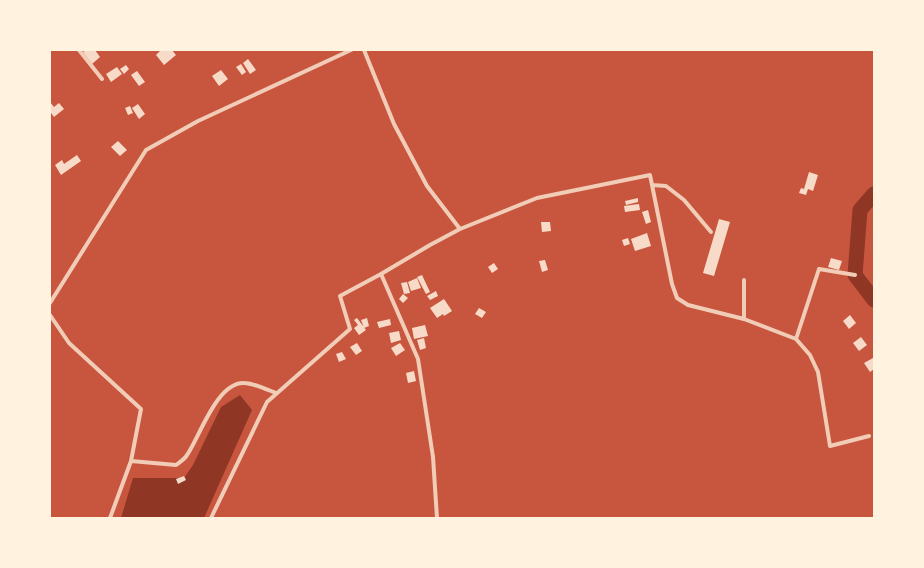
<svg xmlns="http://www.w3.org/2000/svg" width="924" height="568" font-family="'PT Sans Narrow',sans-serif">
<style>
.water{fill:#8f3625}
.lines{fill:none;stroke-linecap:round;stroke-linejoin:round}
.river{stroke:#8f3625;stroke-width:15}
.building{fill:#f7dbc8}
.minor{stroke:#f1ccb7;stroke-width:4}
</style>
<rect width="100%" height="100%" fill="#c8553d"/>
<path class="water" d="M240 395 252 410 204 518H121L133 478H184L193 465 221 407Z"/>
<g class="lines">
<path class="river" d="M874 194 860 210 855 275 874 300"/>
</g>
<path class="building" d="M86 50H95L100 57 92 64 83 52Z
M159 50H172L176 55 164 65 156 55 160 51Z
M248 59 256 70 250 74 243 63Z
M241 64 246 72 242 75 236 67Z
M126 65 129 69 124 74 120 69Z
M117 67 122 74 111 82 106 74Z
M221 70 228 79 219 86 212 76Z
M137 71 145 82 139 86 131 75Z
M50 102 54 107 59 103 64 109 54 117 51 113 50 114Z
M138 104 145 114 139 119 132 108Z
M130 106 133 113 128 115 125 108Z
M118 141 127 150 120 156 111 147Z
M77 155 81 161 61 175 55 165 62 160 64 164Z
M809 172 818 175 813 191 808 189 806 195 799 193 801 188 804 189Z
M638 198V202L626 205 625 201Z
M639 204 640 210 625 212 624 206Z
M648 210 651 222 646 224 642 212Z
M719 219 730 222 714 276 703 273Z
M541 222H550L551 231 542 232Z
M647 233 651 246 635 251 631 239Z
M628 238 630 244 624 246 622 240Z
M831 258 842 261 839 270 828 267Z
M545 260 548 270 542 272 539 261Z
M494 263 498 269 492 273 488 267Z
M422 275 430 292 426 294 417 277Z
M417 278 421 288 411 291 408 282Z
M407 282 410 293 404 294 401 283Z
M436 291 438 296 430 300 427 296Z
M403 294 408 298 403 303 399 299Z
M444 299 452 311 444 316 443 314 437 318 430 308Z
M479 308 486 312 482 318 475 314Z
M850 315 856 323 849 329 843 321Z
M357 318 366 330 359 335 354 328 358 325 354 320Z
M367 318 369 326 364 328 361 320Z
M390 319 391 325 379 328 377 322Z
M425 325 428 336 414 339 412 328Z
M399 331 401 340 391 343 389 333Z
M861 337 867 345 859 351 853 343Z
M424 338 426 348 420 350 417 340Z
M357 343 362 351 356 355 350 347Z
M400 343 405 350 396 356 391 348Z
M342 352 346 359 339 362 336 354Z
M873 358 874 360V369L870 372 864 363Z
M414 371 416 381 408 383 406 373Z
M184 476 186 480 178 484 176 479Z"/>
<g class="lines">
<path class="minor" d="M79 50 102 79
M364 50 394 124 427 186 460 229
M652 185 666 186 684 200 711 232
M744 280V319
M50 303 146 150 198 121 351 50
M50 315 69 343 141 409 131 461 110 518
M796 339 819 269 855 275
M131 461 176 465C180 462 185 459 187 455 200 436 217 382 244 383 253 383 268 390 276 393
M211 518 267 402 350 329 340 296 381 274
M437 518 433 457 418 359 381 274 430 245 460 229 537 198 650 175 672 284 677 298 688 305 744 319 796 339 810 355 818 372 830 446 869 436"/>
</g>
<rect width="924" height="568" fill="none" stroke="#fff3e0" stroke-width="102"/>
</svg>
